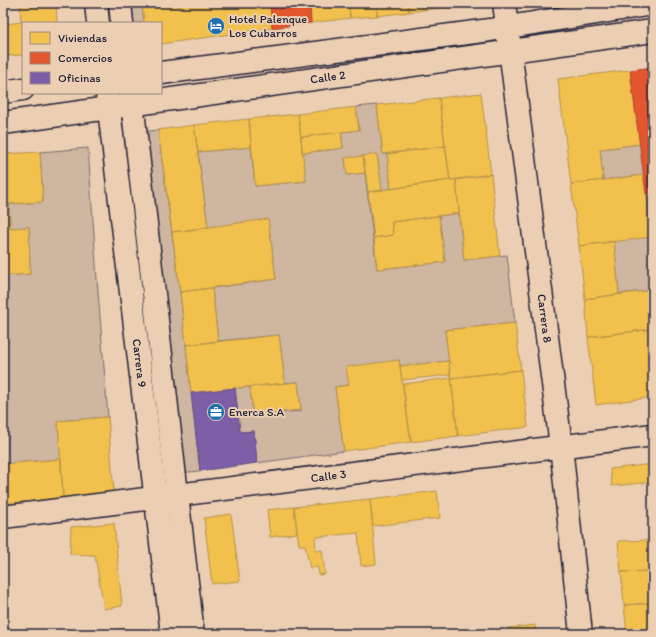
<svg xmlns="http://www.w3.org/2000/svg" width="656" height="637" font-family="Itim,sans-serif">
<style>
.green{fill:#cfb6a1;stroke:#786c6e}
.homes{fill:#f2c14e;stroke:#b49148}
.shops{fill:#e4572e;stroke:#aa4732}
.offices{fill:#7b5ea7;stroke:#604c87}
.lines{fill:none;stroke-linecap:round;stroke-linejoin:round}
.minor-casing{stroke:#22223b;stroke-width:25}
.tertiary-casing{stroke:#22223b;stroke-width:25}
.minor{stroke:#eccfb2;stroke-width:22}
.tertiary{stroke:#eccfb2;stroke-width:22}
.labels{text-anchor:middle;stroke-width:4;stroke-linejoin:round;paint-order:stroke}
.poi-label{font-size:12px;fill:#22223b;stroke:#eccfb2;text-anchor:start}
.street-label{font-size:12px;fill:#22223b;stroke:#eccfb2}
</style>
<rect width="100%" height="100%" fill="#eccfb2"/>
<filter id="ink" filterUnits="userSpaceOnUse"><feTurbulence type="fractalNoise" baseFrequency=".025" numOctaves="2"/><feDisplacementMap in="SourceGraphic" scale="8" xChannelSelector="R" yChannelSelector="G"/><feConvolveMatrix kernelMatrix="1 2 1 2 8 2 1 2 1" color-interpolation-filters="sRGB"/></filter>
<g filter="url(#ink)">
<path class="green" d="M126 3H142L144 23H128Z
M377 105 383 154H387L391 189 382 190 377 154 345 159 347 175 365 173 377 269 445 262 439 216 459 213 464 260 507 255 515 323 445 330 449 361 400 366 399 360 349 385 335 387 344 451 257 463 254 431 240 432 235 388 250 387 253 415 301 411 298 382 285 383 279 335 218 341 212 288 276 279 268 220 208 228 198 152 251 147 255 186 306 181 302 153 343 148 341 132 359 130 356 107Z
M158 130 180 292 200 471 179 473 141 132Z
M640 144 644 175 603 180 600 149Z
M88 148 97 279 108 417 58 421 61 459 3 464V276L30 274 29 227 10 228 9 204 43 202 40 152Z
M653 193V305L652 290 619 294 614 241 646 194Z"/>
<path class="homes" d="M20 3H56L57 23H23V55L3 56V7L5 24 21 22Z
M142 3H177L178 6 195 3H270L272 28 161 44V23H144Z
M310 3H349L350 18 311 23Z
M349 3H377V16L350 18Z
M377 3H408L409 12 377 16Z
M408 3H431V9L409 12Z
M431 3H459V7L431 9Z
M630 70 640 144 600 149 603 180 571 184 558 79Z
M481 93 491 174 450 180 439 98Z
M439 98 445 146 383 154 377 105Z
M356 107 359 130 301 137 298 114Z
M298 114 306 181 255 186 249 119Z
M249 119 251 147 198 152 194 125Z
M194 125 208 228 172 232 158 130Z
M341 132 343 148 302 153 301 137Z
M445 146 450 180 391 189 387 154Z
M40 152 43 202 9 204 10 228 29 227 30 274 3 276V154Z
M377 154 382 190 368 192 363 156Z
M363 156 365 173 347 175 345 158Z
M491 174 500 256 464 260 456 180Z
M644 175 652 237 579 246 571 184Z
M450 180H456L459 213 392 222 393 235 374 238 368 192Z
M439 216 445 262 377 269 374 238 393 235 392 222Z
M268 219 276 279 180 292 172 232Z
M614 241 619 294 585 299 579 246Z
M212 288 218 341 186 345 180 292Z
M652 290 653 329 588 337 585 299Z
M515 323 521 370 451 378 445 330Z
M653 329V397L596 405 588 337Z
M279 335 285 383 191 393 186 345Z
M399 360 411 442 344 451 335 387 349 385 346 367Z
M449 361 450 375 402 380 400 366Z
M521 370 528 427 458 436 451 378Z
M451 378 458 436 411 442 403 384Z
M298 382 301 410 253 415 250 387Z
M108 417 114 494 63 498 58 421Z
M61 459 63 498 3 504V464Z
M653 464V482L612 486 610 469Z
M437 491 440 518 373 526 370 499Z
M370 499 376 564 361 566 358 533 316 537 315 538 316 551 322 550 325 574 319 575 318 567 310 568 305 545H299L294 507Z
M294 507 297 533 270 537 267 510Z
M231 514 240 581 212 584 204 518Z
M114 523 122 606 104 609 95 555 70 554 71 527Z
M653 540V571L621 572 618 541Z
M653 571V603L624 605 621 572Z
M653 603V634H627L624 605Z
M535 625 536 634H509L508 628Z
M124 628 125 634H98V633Z"/>
<path class="shops" d="M270 3H310L311 23 272 28Z
M653 67V193L646 194 630 70Z"/>
<path class="offices" d="M235 388 240 432 254 431 257 463 200 471 191 393Z"/>
<g class="lines">
<defs>
<g id="minor">
<path d="M96 3 98 23"/>
<path d="M120 3 122 23"/>
<path id="s1" d="M504 3 561 446 581 634"/>
<path id="s2" d="M107 93 172 634"/>
<path d="M131 93 193 634"/>
<path id="s3" d="M3 517 653 435"/>
</g>
<g id="tertiary">
<path d="M161 73 490 30 653 4"/>
<path d="M3 92 23 89"/>
<path id="s4" d="M3 123 653 31"/>
</g>
</defs>
<use href="#minor" class="minor-casing"/>
<use href="#tertiary" class="tertiary-casing"/>
<use href="#minor" class="minor"/>
<use href="#tertiary" class="tertiary"/>
</g>
</g>
<defs>
<symbol id="hotel-disc" viewBox="-11 -11 22 22"><circle r="9.5" fill="#1f6fb2" stroke="#eccfb2"/><path d="M-6-4.5h1.5V1H6V5H4.5V3h-9V5H-6ZM-4 0a1.8 1.8 0 1 1 3.6 0ZM.5 0V-2.5h3Q6-2.5 6 0Z" fill="#fff"/></symbol>
<symbol id="office-disc" viewBox="-11 -11 22 22"><circle r="9.5" fill="#1f6fb2" stroke="#eccfb2"/><path d="M-6-3h4V-5.5h4V-3h4V5H-6ZM-1-4.5V-3h2v-1.5ZM-6 0V1H6V0Z" fill="#fff"/></symbol>
</defs>
<g fill-rule="evenodd">
<use href="#hotel-disc" x="206" y="16" width="20" height="20"/>
<use href="#office-disc" x="206" y="402" width="20" height="20"/>
</g>
<g class="labels">
<g class="poi-label">
<text x="229" y="23">Hotel Palenque<tspan x="229" dy="14">Los Cubarros</tspan></text>
<text x="229" y="416">Enerca S.A</text>
</g>
<g class="street-label">
<text dy="4" stroke="none"><textPath href="#s4" startOffset="328">Calle 2</textPath></text>
<text dy="4" stroke="none"><textPath href="#s1" startOffset="318">Carrera 8</textPath></text>
<text dy="4" stroke="none"><textPath href="#s2" startOffset="272">Carrera 9</textPath></text>
<text dy="4" stroke="none"><textPath href="#s3" startOffset="328">Calle 3</textPath></text>
</g>
</g>
<rect width="656" height="637" fill="none" stroke="#eccfb2" stroke-width="16"/>
<rect x="8" y="8" width="640" height="621" fill="none" stroke="#22223b" stroke-width="1.5" filter="url(#ink)"/>
<rect x="22" y="22" width="140" height="72" fill="#eccfb2" stroke="#9b8a82"/>
<rect x="30" y="32" width="20" height="12" fill="#f2c14e" stroke="#9b8a82"/>
<text x="58" y="42" font-size="12" fill="#22223b">Viviendas</text>
<rect x="30" y="52" width="20" height="12" fill="#e4572e" stroke="#9b8a82"/>
<text x="58" y="62" font-size="12" fill="#22223b">Comercios</text>
<rect x="30" y="72" width="20" height="12" fill="#7b5ea7" stroke="#9b8a82"/>
<text x="58" y="82" font-size="12" fill="#22223b">Oficinas</text>
</svg>
